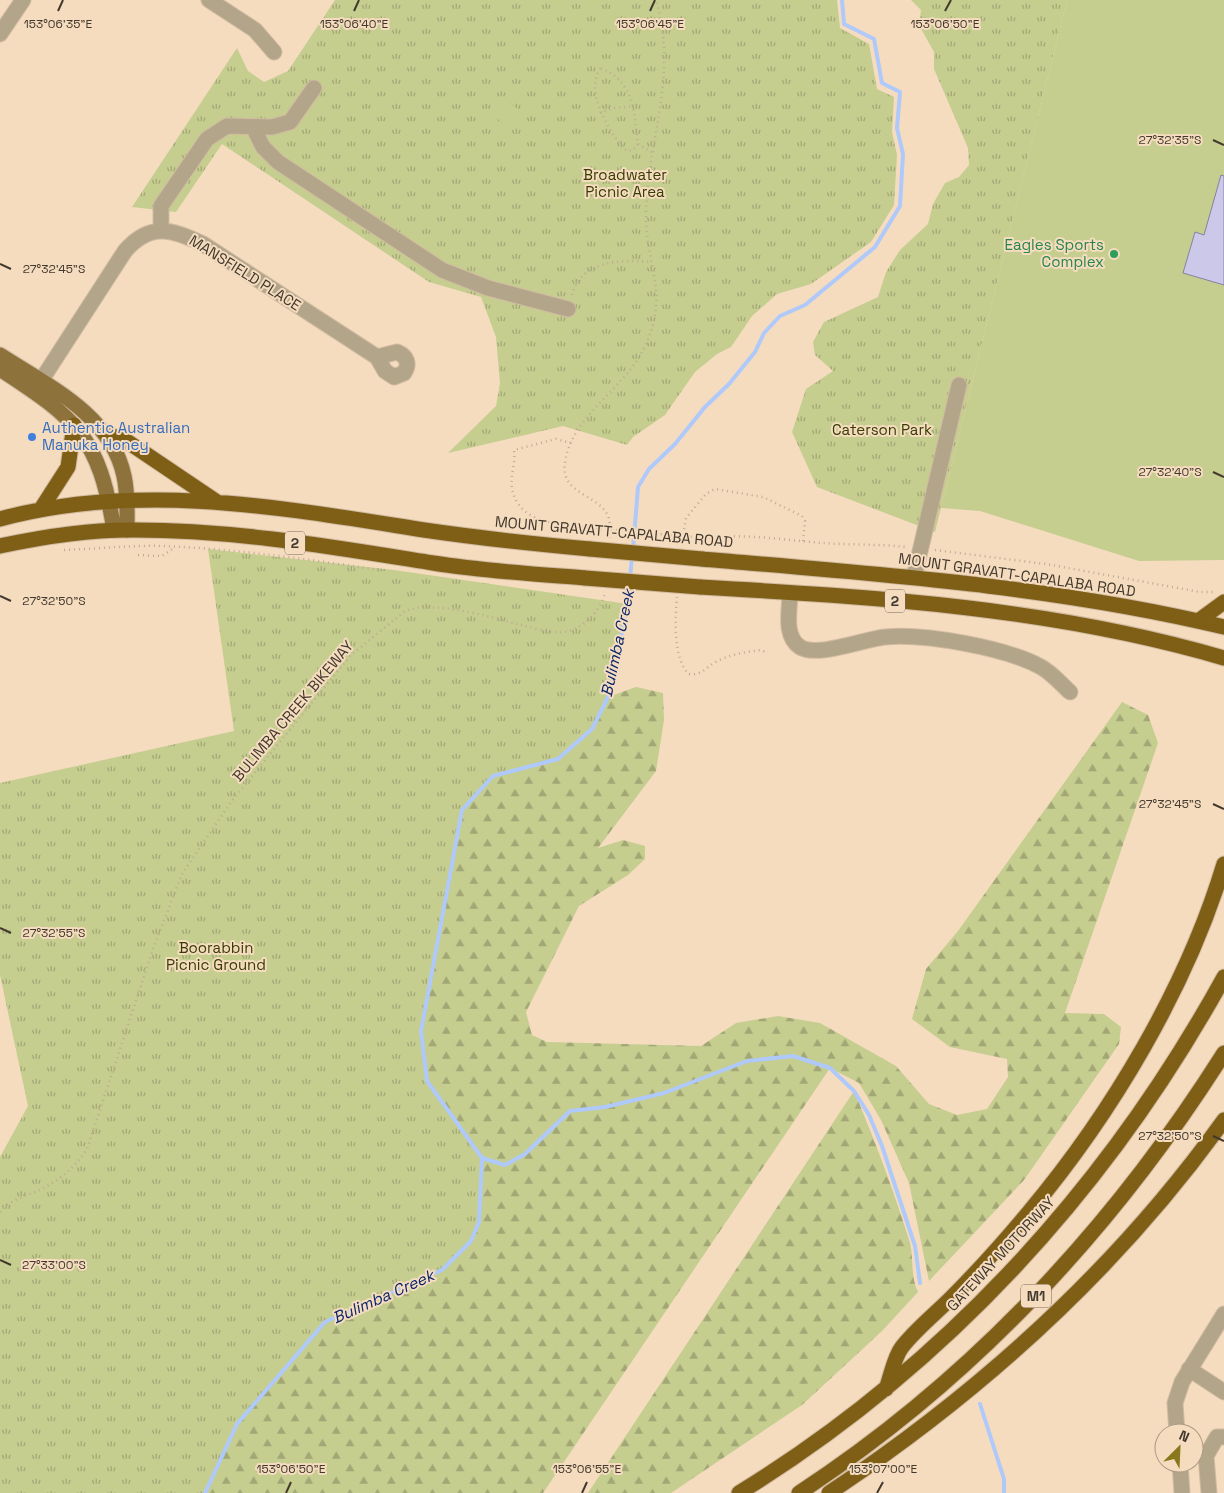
<svg xmlns="http://www.w3.org/2000/svg" width="1224" height="1493" font-family="'Space Grotesk',sans-serif">
<style>
.forest{fill:url(#forest-firs)}
.park{fill:url(#park-tufts)}
.garden{fill:#c5cd8f}
.lines{fill:none;stroke-linecap:round;stroke-linejoin:round}
.stream{stroke:#afc9fb;stroke-width:4}
.building{fill:#cbc8ea;stroke:#8582a1}
.minor-casing{stroke:#d1bba2;stroke-width:17}
.major-casing{stroke:#d1bba2;stroke-width:17}
.highway-casing{stroke:#d1bba2;stroke-width:17}
.path{stroke:#bfaa93;stroke-width:2.5;stroke-dasharray:1 4;stroke-linecap:butt}
.minor{stroke:#b3a589;stroke-width:15}
.major{stroke:#8d723b;stroke-width:15}
.highway{stroke:#7f5f16;stroke-width:15}
.highway-bridge-casing{stroke:#d1bba2;stroke-width:17;stroke-linecap:butt}
.path-bridge{stroke:#bfaa93;stroke-width:2.5;stroke-dasharray:1 4;stroke-linecap:butt}
.highway-bridge{stroke:#7f5f16;stroke-width:15}
.ticks{fill:none;stroke:#42382d;stroke-width:2}
.leisure-dot{fill:#2e9e5b;stroke:#f5dcbf;stroke-width:2}
.shop-dot{fill:#3f7fe0;stroke:#f5dcbf;stroke-width:2}
.labels{text-anchor:middle;stroke-width:4;stroke-linejoin:round;paint-order:stroke}
.shield{fill:#f5dcbf;stroke:#786959;stroke-width:1}
.shield-label{font-size:14px;font-weight:bold;fill:#42382d}
.park-label{font-size:15px;fill:#373c03;stroke:#f5dcbf}
.leisure-label{font-size:15px;fill:#27864d;stroke:#f5dcbf;text-anchor:end}
.street-label{font-size:15px;fill:#42382d;stroke:#f5dcbf}
.shop-label{font-size:15px;fill:#366cbe;stroke:#f5dcbf;text-anchor:start}
.water-label{font-size:16px;font-style:italic;fill:#09256a;stroke:#f5dcbf}
.ticks-label{font-size:12px;text-anchor:middle;fill:#42382d;stroke:#f5dcbf;stroke-width:4;stroke-linejoin:round;paint-order:stroke}
</style>
<defs>
<pattern id="forest-firs" width="22" height="20" patternUnits="userSpaceOnUse" patternTransform="scale(1.25)"><rect width="22" height="20" fill="#c5cd8f"/><path d="M5 1l3.5 6h-7zM16 11l3.5 6h-7z" fill="#a2a775"/></pattern>
<pattern id="park-tufts" width="24" height="20" patternUnits="userSpaceOnUse" patternTransform="scale(1.25)"><rect width="24" height="20" fill="#c5cd8f"/><path d="M3 7l-1-3M5 7V3M7 7l1-3M15 17l-1-3M17 17v-4M19 17l1-3" fill="none" stroke="#a2a775"/></pattern>
</defs>
<rect width="100%" height="100%" fill="#f5dcbf"/>
<path class="forest" d="M636 687 663 693 664 720 656 771 598 848 623 840 645 846V859L628 875 579 906 526 1012 532 1035 547 1042 701 1046 736 1023 778 1016 820 1023 896 1066 929 1104 957 1115 987 1109 1008 1077 1007 1059 950 1047 912 1019 926 969 958 931 1122 702 1148 715 1158 743 1065 1013 1104 1014 1121 1027 1119 1044 1024 1180 929 1281 909 1183 881 1120 859 1083 830 1068 543 1493H205L237 1424 325 1322 442 1270 482 1158 427 1081 421 1031 462 810 493 776 558 759 592 729 608 697Z
M854 1091C875 1141 894 1191 910 1243 914 1259 910 1276 918 1292L882 1331 802 1405 671 1493H588Z"/>
<path class="park" d="M335 0H837L840 28 869 44 877 89 894 97 892 132 897 155 894 205 871 242 811 284 777 294 752 316 731 347 717 354 695 372 665 415 633 437 627 445 563 426 448 453 496 406 500 383 496 337 481 297 429 282 222 144 176 212 132 207 237 48 248 71 264 82 288 71Z
M911 0H1067L935 532 817 487 792 432 806 389 833 371 815 355 813 342 824 322 878 297 886 272 900 250 928 224 933 204 945 183 959 177 969 165 968 148 934 69V52L919 25 921 10Z
M208 549 394 570 628 604 608 697 592 729 558 759 493 776 462 810 421 1031 427 1081 482 1158 479 1222 471 1241 442 1270 325 1322 237 1424 205 1493H0V1157L28 1106 0 975V783L234 731Z"/>
<path class="garden" d="M1067 0H1224V560L1139 561 980 511 941 508Z
M503 98 519 110 508 126 491 115Z"/>
<g class="lines">
<path class="stream" d="M633 549 638 487 649 469 675 444 705 407 729 384 755 352 764 333 780 316 805 305 875 247 900 206 903 154 897 128 900 92 882 83 874 39 844 24 842 0
M630 579 632 556
M482 1158 505 1165 525 1154 570 1111 605 1107 664 1093 747 1061 793 1056 830 1068 854 1091 869 1115 882 1146 915 1246 920 1283
M980 1404 1004 1479V1493
M205 1493 237 1424 325 1322 442 1270 471 1241 479 1222 482 1158 427 1081 421 1031 462 810 493 776 558 759 592 729 608 697 628 604 630 586"/>
</g>
<path class="building" d="M1221 175 1224 176V285L1183 273 1195 232 1204 235Z"/>
<g class="lines">
<defs>
<path id="minor" d="M209 0 255 30 274 52
M0 34 23 0
M253 127 263 147 278 162 442 270 488 288 568 309
M161 230V206L207 139 227 126 272 127 290 122 314 88
M397 352C407 356 410 364 404 373L394 377 385 371 377 357Z
M35 390 125 251C150 222 172 229 203 244L377 357
M914 577 959 385
M790 593C790 609 783 636 800 647 817 658 865 639 885 637 924 633 1007 648 1041 667 1052 673 1061 684 1070 692
M1189 1369 1224 1392
M1177 1433 1175 1403 1182 1382 1224 1314
M1180 1463 1182 1493
M1209 1493 1206 1456 1217 1437H1224"/>
<path id="major" d="M0 355C48 386 111 415 124 476 128 494 127 512 127 530
M0 369C77 419 99 437 114 530"/>
<path id="highway" d="M105 433 128 442 217 502
M41 509 68 467 74 425
M0 519C140 481 284 508 424 530 479 538 534 544 590 549
M0 546C42 537 85 530 128 530 230 529 333 547 433 563 483 571 534 574 585 578
M702 559C877 574 1053 586 1224 627
M700 587C876 597 1054 608 1224 658
M1198 621 1224 602
M886 1389C891 1376 894 1357 902 1347 916 1329 935 1314 951 1298 978 1271 1004 1242 1029 1212 1112 1113 1187 987 1224 864
M739 1493C944 1367 1108 1188 1224 977
M799 1493C972 1380 1114 1227 1224 1053
M829 1493C981 1392 1117 1269 1224 1120"/>
</defs>
<use href="#minor" class="minor-casing"/>
<use href="#major" class="major-casing"/>
<use href="#highway" class="highway-casing"/>
<path class="path" d="M601 68C635 82 634 113 638 144L634 149 629 151 624 149C608 130 584 90 601 68Z
M600 113 614 108 634 106
M638 144 653 153
M572 295C581 260 622 259 652 262
M571 443 556 439 514 450C516 463 510 475 512 488 518 525 562 524 591 528
M609 538C609 531 611 522 608 516 598 494 560 494 565 463 571 415 626 389 645 346 671 291 644 264 646 210 649 136 678 75 656 0
M704 538C743 533 784 540 823 543 851 545 879 544 907 547
M682 544 686 518 706 494 715 489 763 497 802 516 805 521 803 542
M64 550C97 549 130 545 163 546 235 549 308 559 379 570
M935 550 1046 564 1200 592H1213
M138 555 162 556 174 548
M677 597C675 616 673 660 689 674 701 676 705 668 714 663 727 655 745 652 761 650L767 653
M0 1212C9 1200 24 1197 37 1191 57 1182 75 1168 87 1149L153 949 182 874 231 802 350 656 405 611C435 600 490 617 521 625 534 628 548 633 562 632 582 631 600 612 605 593"/>
<use href="#minor" class="minor"/>
<use href="#major" class="major"/>
<use href="#highway" class="highway"/>
<defs>
<path id="highway-bridge" d="M590 549 702 559
M585 578 700 587"/>
</defs>
<use href="#highway-bridge" class="highway-bridge-casing"/>
<path class="path-bridge" d="M591 528 704 538"/>
<use href="#highway-bridge" class="highway-bridge"/>
</g>
<path class="ticks" d="M58 11 63 0M354 11 359 0M650 11 655 0M945 11 951 0M1213 140 1224 145M0 264 11 269M1213 472 1224 477M0 596 11 601M1213 804 1224 809M0 928 11 933M1213 1136 1224 1141M0 1260 11 1265M286 1493 291 1482M582 1493 587 1482M877 1493 883 1482"/>
<circle class="leisure-dot" cx="1114" cy="254" r="5"/>
<circle class="shop-dot" cx="32" cy="437" r="5"/>
<g class="labels">
<g class="shield">
<rect x="285" y="531.5" width="20" height="23" rx="4"/>
<rect x="885" y="589.5" width="20" height="23" rx="4"/>
<rect x="1021" y="1284.5" width="30" height="23" rx="4"/>
</g>
<g class="shield-label">
<text x="295" y="548">2</text>
<text x="895" y="606">2</text>
<text x="1036" y="1301">M1</text>
</g>
<g class="park-label">
<text x="625" y="180">Broadwater<tspan x="625" dy="17">Picnic Area</tspan></text>
<text x="882" y="435">Caterson Park</text>
<text x="216" y="953">Boorabbin<tspan x="216" dy="17">Picnic Ground</tspan></text>
</g>
<g class="leisure-label">
<text x="1104" y="250">Eagles Sports<tspan x="1104" dy="17">Complex</tspan></text>
</g>
<g class="street-label">
<text transform="translate(245 273) rotate(32)" y="5">MANSFIELD PLACE</text>
<text transform="translate(614 532) rotate(5)" y="5">MOUNT GRAVATT-CAPALABA ROAD</text>
<text transform="translate(1017 575) rotate(8)" y="5">MOUNT GRAVATT-CAPALABA ROAD</text>
<text transform="translate(293 711) rotate(-50)" y="5">BULIMBA CREEK BIKEWAY</text>
<text transform="translate(1001 1254) rotate(-47)" y="5">GATEWAY MOTORWAY</text>
</g>
<g class="shop-label">
<text x="42" y="433">Authentic Australian<tspan x="42" dy="17">Manuka Honey</tspan></text>
</g>
<g class="water-label">
<text transform="translate(617 643) rotate(-78)" y="6">Bulimba Creek</text>
<text transform="translate(383 1296) rotate(-24)" y="6">Bulimba Creek</text>
</g>
</g>
<g class="ticks-label">
<text x="354" y="28">153°06'40"E</text>
<text x="945" y="28">153°06'50"E</text>
<text x="58" y="28">153°06'35"E</text>
<text x="650" y="28">153°06'45"E</text>
<text x="1170" y="144">27°32'35"S</text>
<text x="54" y="273">27°32'45"S</text>
<text x="1170" y="476">27°32'40"S</text>
<text x="54" y="605">27°32'50"S</text>
<text x="1170" y="808">27°32'45"S</text>
<text x="54" y="937">27°32'55"S</text>
<text x="1170" y="1140">27°32'50"S</text>
<text x="54" y="1269">27°33'00"S</text>
<text x="291" y="1473">153°06'50"E</text>
<text x="587" y="1473">153°06'55"E</text>
<text x="883" y="1473">153°07'00"E</text>
</g>
<g transform="translate(1179 1448) rotate(24)"><circle r="24" fill="#f5dcbf" stroke="#ad9a85"/>
<path d="M0-4L9 19L0 12L-9 19Z" fill="#8b771c"/>
<text y="-8" font-size="14" font-weight="bold" text-anchor="middle" fill="#42382d">N</text>
</g>
</svg>
